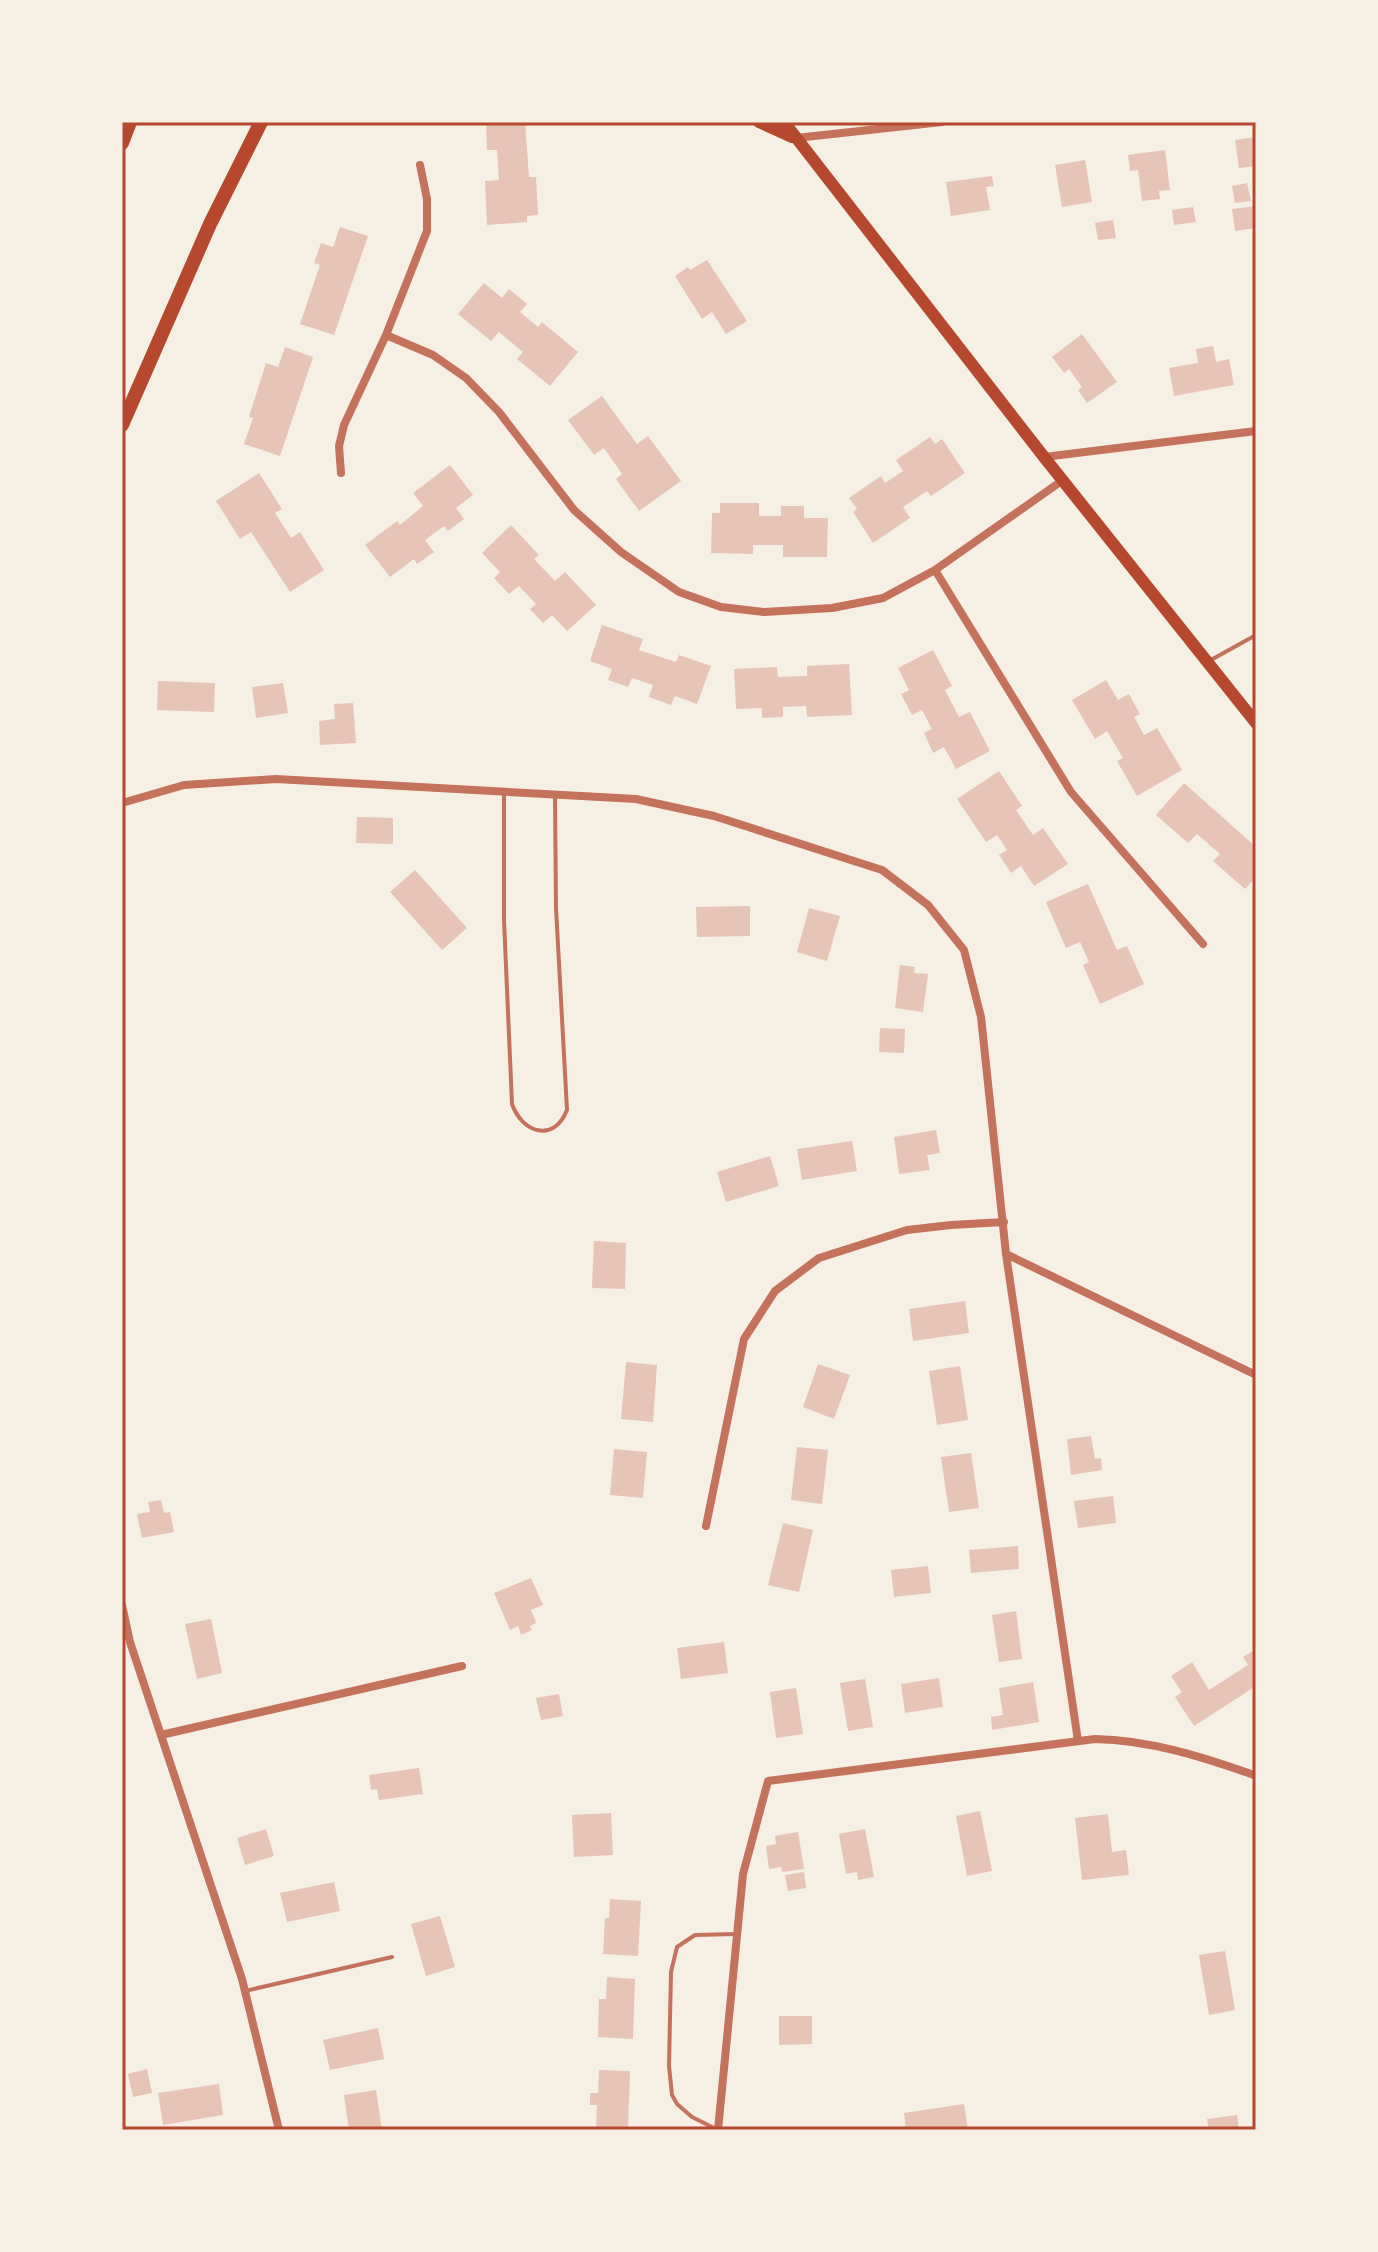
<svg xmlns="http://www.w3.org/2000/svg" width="1378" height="2252" font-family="'Noto Serif',serif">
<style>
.building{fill:#e6c5b7}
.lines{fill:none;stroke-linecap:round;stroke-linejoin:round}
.service{stroke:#c5725c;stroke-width:4}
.minor{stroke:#c5725c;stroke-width:8}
.secondary{stroke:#b5482f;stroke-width:12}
.motorway{stroke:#b5482f;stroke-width:14}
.neatline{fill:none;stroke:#b5482f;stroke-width:3}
</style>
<rect width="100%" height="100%" fill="#f6efe4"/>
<path class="building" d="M486 122H525L529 177H536L538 215 527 216V222L487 225 485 181 499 180 497 150H487Z
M1256 137V166L1239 168 1235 140Z
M1165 150 1170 190 1159 191 1160 199 1142 201 1138 170 1130 171 1128 155Z
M1085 160 1092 202 1062 207 1055 165Z
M992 176 994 186 986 187 990 210 951 216 946 182Z
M1247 183 1251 201 1235 203 1232 186Z
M1256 206V228L1235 231 1232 209Z
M1193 207 1196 222 1174 225 1172 210Z
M1113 220 1116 238 1098 240 1095 223Z
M340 227 368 236 334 335 300 324 320 265 314 263 321 243 333 247Z
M707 260 747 321 726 334 712 312 702 319 675 276 688 267 690 270Z
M484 283 502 298 509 289 527 304 520 312 538 327 542 322 578 352 550 386 517 359 523 352 499 332 491 341 458 314Z
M1082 334 1117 382 1087 403 1078 390 1082 387 1069 369 1064 373 1052 357Z
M1213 346 1216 362 1229 359 1234 385 1174 396 1169 368 1198 363 1196 349Z
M285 347 313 357 280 456 244 444 253 418 249 417 266 363 278 367Z
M602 396 637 444 648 436 681 481 639 511 616 479 622 474 604 448 594 455 568 420Z
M930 437 935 444 942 439 965 473 931 496 927 491 903 507 910 518 873 543 853 512 857 509 849 498 881 476 885 483 903 471 896 460Z
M450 465 473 495 456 508 464 519 448 531 444 526 425 540 434 552 417 564 414 559 390 577 365 545 397 521 400 525 423 506 413 493Z
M259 473 282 509 275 513 291 538 300 532 324 570 290 592 251 532 240 539 216 501Z
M720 503H759V516H781V506H804V518H828L827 557H783V545H753V554L711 553 712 513H720Z
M511 525 539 555 534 559 555 581 565 572 596 605 567 631 552 615 543 623 530 609 536 604 519 586 509 594 494 578 500 572 482 553Z
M602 625 643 639 639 650 676 662 679 655 711 666 697 704 675 696 671 705 649 697 653 685 632 678 628 687 608 680 612 669 590 661Z
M933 650 952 686 945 690 959 717 970 712 990 751 956 769 944 747 933 753 924 733 932 729 922 710 912 715 901 694 909 690 898 668Z
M849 664 852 715 807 717 806 706 783 707V717L762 718V708L736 709 734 669 777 667 778 677 807 676V666Z
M1106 680 1118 700 1129 694 1140 714 1134 717 1144 735 1157 728 1182 770 1137 796 1117 761 1123 758 1107 731 1095 739 1072 700Z
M158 681 215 683 214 712 157 710Z
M283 683 288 713 256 718 252 687Z
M353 703 356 743 320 745 319 721 335 719 334 704Z
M999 771 1022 806 1016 810 1033 835 1043 828 1068 864 1034 886 1021 866 1011 873 999 855 1007 850 997 835 986 842 957 799Z
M1184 783 1256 847V877L1245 889 1213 861 1220 854 1197 834 1188 843 1156 815Z
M357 817 393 818V844L356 843Z
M415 870 467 928 442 950 390 892Z
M1088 884 1117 950 1127 946 1144 984 1100 1004 1083 965 1089 962 1080 942 1066 948 1046 902Z
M750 906V936L697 937 696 907Z
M809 908 840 916 827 961 797 952Z
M900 965 915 967 914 973 928 974 923 1012 895 1008Z
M880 1028 905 1029 904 1053 879 1052Z
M936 1130 940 1153 927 1155 930 1170 899 1174 894 1137Z
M852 1141 857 1171 802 1180 797 1149Z
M770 1156 779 1186 726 1202 717 1172Z
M594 1241 626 1243 625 1289 592 1288Z
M965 1301 969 1333 913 1341 909 1309Z
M626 1362 657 1365 653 1422 621 1419Z
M818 1364 850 1375 834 1419 803 1407Z
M960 1366 968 1420 937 1425 929 1371Z
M1091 1436 1095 1459 1101 1458 1102 1470 1071 1475 1067 1439Z
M797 1447 828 1450 822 1504 791 1500Z
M614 1449 647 1452 643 1498 610 1495Z
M971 1453 979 1508 949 1512 941 1457Z
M1113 1496 1116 1523 1078 1528 1074 1501Z
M161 1500 164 1513 170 1512 174 1532 142 1538 137 1514 150 1512 148 1502Z
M783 1523 813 1530 799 1592 768 1585Z
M1018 1546 1019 1569 971 1573 969 1550Z
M928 1566 931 1593 894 1597 891 1570Z
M531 1578 543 1605 531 1610 536 1623 530 1626 532 1630 521 1635 518 1626 510 1630 494 1593Z
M1016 1611 1022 1659 999 1662 992 1615Z
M211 1619 222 1673 197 1679 185 1624Z
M724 1642 728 1673 681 1679 677 1648Z
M1256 1649V1686L1194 1726 1175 1697 1182 1692 1171 1676 1192 1662 1209 1690 1248 1665 1243 1657Z
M939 1678 943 1707 905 1713 901 1684Z
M865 1679 873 1727 848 1731 840 1683Z
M1033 1682 1039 1722 992 1730 991 1717 1003 1715 999 1688Z
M796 1688 803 1734 776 1738 770 1692Z
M559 1694 563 1716 541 1720 536 1698Z
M419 1768 423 1794 379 1800 377 1789 371 1790 369 1775Z
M980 1811 992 1871 967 1876 956 1816Z
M611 1813 613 1855 574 1857 572 1815Z
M1108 1814 1112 1852 1126 1850 1129 1875 1082 1880 1075 1818Z
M266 1829 274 1856 245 1865 237 1838Z
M865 1829 874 1877 858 1880 857 1872 846 1874 839 1834Z
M798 1832 804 1869 782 1872 781 1867 769 1869 766 1846 776 1844 775 1836Z
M804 1872 806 1888 788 1891 785 1875Z
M334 1882 340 1911 287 1922 280 1893Z
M610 1899 641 1901 638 1956 603 1954 605 1918H609Z
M440 1916 455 1967 426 1976 411 1924Z
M1225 1951 1235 2010 1209 2015 1199 1955Z
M607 1977 635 1979 633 2039 598 2037 599 1999H606Z
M779 2016H812V2044L779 2045Z
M378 2028 384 2059 330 2070 323 2040Z
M147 2069 152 2093 133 2097 128 2074Z
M599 2070 630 2071 628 2130 596 2129 597 2105H590V2093H598Z
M219 2084 223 2115 163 2125 158 2093Z
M376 2090 382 2130H349L344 2095Z
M964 2104 968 2130H906L904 2113Z
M1237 2115 1239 2130H1209L1207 2119Z"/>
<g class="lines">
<path class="service" d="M1209 661 1256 635
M504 793V920L512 1104C522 1133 554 1143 567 1110L556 908 555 797
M245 1991 392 1957
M716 2129 692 2117 677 2104 672 2095 669 2066 671 1972 677 1947 695 1935 737 1934"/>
<path class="minor" d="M796 138 942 122
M386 335 433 355 466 378 499 412 574 510 621 552 679 592 721 607 764 612 832 608 883 598 935 570 1063 480
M1044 457 1256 431
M341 473 339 446 344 425 386 335 427 231V199L420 165
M935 570 1071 792 1203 944
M122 803 184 785 276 779 636 799 714 816 882 870 928 905 964 950 981 1017 1006 1254 1078 1741
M1006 1254 1256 1375
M706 1526 744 1339 775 1291 819 1258 907 1230 951 1225 1004 1222
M122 1605 130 1642 242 1979 279 2130
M161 1735 462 1666
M718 2130 743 1874 768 1781 1095 1739C1150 1740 1203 1757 1254 1775"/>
<path class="secondary" d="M759 122 792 137
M784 122 1044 457 1256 723"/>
<path class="motorway" d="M122 143 130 122
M122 425 210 224 261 122"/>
</g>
<rect width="1378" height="2252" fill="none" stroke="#f6efe4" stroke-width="248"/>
<rect x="124" y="124" width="1130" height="2004" class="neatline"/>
</svg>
